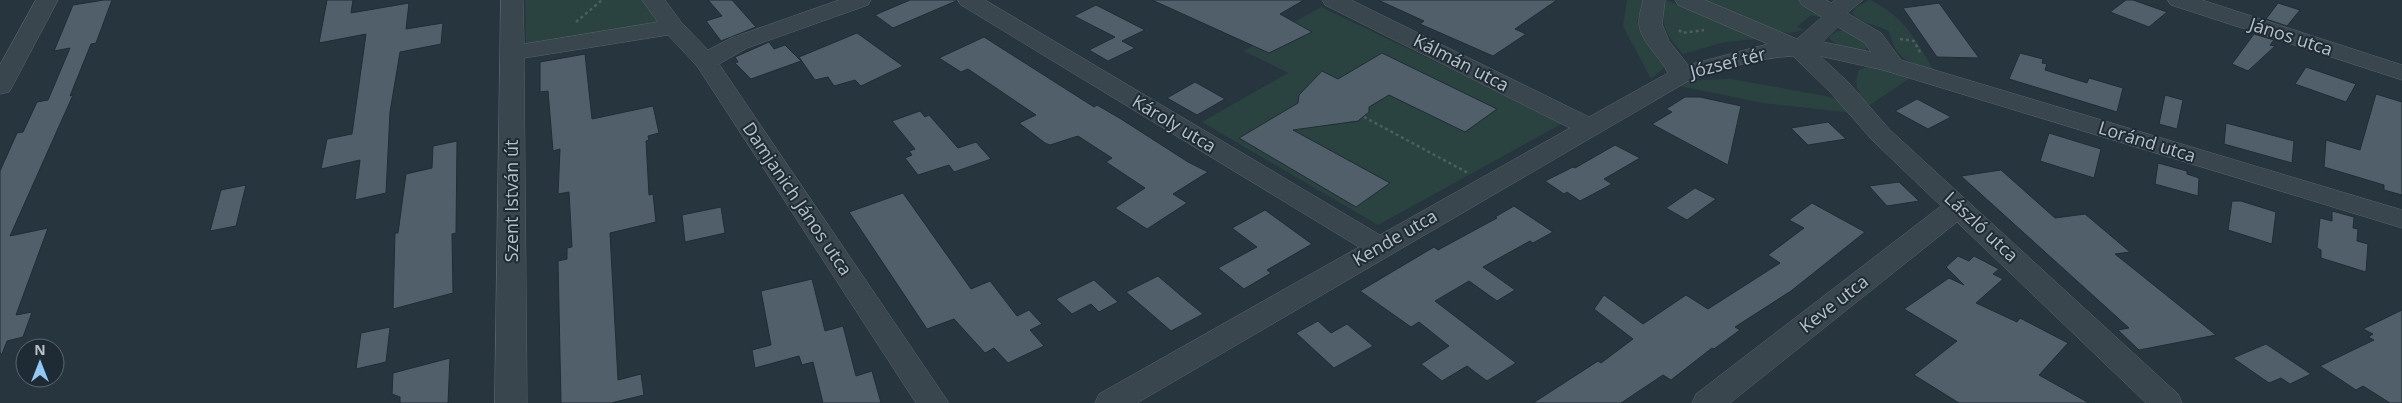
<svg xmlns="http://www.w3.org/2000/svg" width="2402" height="403" font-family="'Open Sans',sans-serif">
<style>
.green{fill:#2b4340}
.building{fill:#505f69;stroke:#212d36}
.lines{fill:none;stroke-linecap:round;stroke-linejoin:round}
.minor-casing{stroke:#58646c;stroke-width:1}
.path{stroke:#4a5f5e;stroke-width:2.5;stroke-dasharray:3 3;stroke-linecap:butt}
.minor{fill:#3a464e;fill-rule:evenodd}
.labels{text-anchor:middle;stroke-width:4;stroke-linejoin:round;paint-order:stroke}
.street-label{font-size:18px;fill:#b7c1c9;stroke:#1f2b34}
</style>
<rect width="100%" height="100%" fill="#26353e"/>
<path class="green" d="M525 0H650L660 18 656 24 526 45Z
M1627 0H1645L1637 21 1666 66 1651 79 1623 26Z
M1666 0 1757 39 1725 42 1683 54C1668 37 1658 23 1666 0Z
M1703 0H1804L1823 14 1821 18 1811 15 1797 27 1805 30 1789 33 1777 31Z
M1870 0C1903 15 1917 41 1934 71 1907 62 1896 60 1889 31 1877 25 1860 23 1852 13L1856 7Z
M1321 7 1563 123 1378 225 1202 122 1288 73 1244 51Z
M1845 30 1855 33 1868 46 1865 50C1854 51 1838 48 1830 39V36L1837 31Z
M1868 67 1884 68 1913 76 1865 108C1859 94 1853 84 1859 70Z
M1731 79 1826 96 1843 102 1853 113 1763 103 1674 85 1691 80Z"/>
<path class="building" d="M104 0H112L96 43 91 44 70 96 73 95 10 236 48 228 16 315 32 312 23 337 7 341 2 354 0 353V171L17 133 23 132 37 102 48 100 70 48 54 51 73 5Z
M327 0H353L351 13 409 3 406 29 443 23 441 44 400 52 390 112 386 193 355 200 360 160 321 169 327 139 352 134 366 34 319 43Z
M708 0H732L756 27 721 41 706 21 722 16Z
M910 0H956V1L893 28 875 15Z
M1152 0H1304L1280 14 1312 32 1269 53Z
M1378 0H1557L1515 29 1526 34 1493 56 1420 24 1424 21Z
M2126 0H2133L2167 12 2149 27 2110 12Z
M1939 3 1979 58 1937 57 1903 8Z
M2278 3 2300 10 2287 26 2266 19Z
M1096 5 1145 30 1122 41 1135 48 1108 61 1089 50 1115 37 1074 16Z
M857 33 903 66 861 86 855 80 834 86 828 77 815 80 799 57Z
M2254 34 2274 40 2270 45 2275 46 2248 71 2232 64Z
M984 37 1094 107 1097 105 1121 119 1188 162 1208 172 1173 194 1187 203 1147 229 1115 208 1145 188 1106 162 1112 158 1078 136 1050 145 1045 143 1019 123 1036 115 968 69 961 72 939 58Z
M769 42 774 49 785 45 801 61 751 79 735 63 738 62 735 57Z
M1382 53 1497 109 1465 132 1389 95 1369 107V112L1358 121 1293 130 1390 183 1356 207 1239 138 1298 103 1299 95 1322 71 1338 79Z
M2020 53 2043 59 2042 63 2047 64 2045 70 2087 83 2089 78 2123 88 2117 112 2009 79Z
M585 54 592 119 653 106 659 133 648 136 649 140 646 141 649 195 653 194 656 222 610 233 618 380 641 374 644 395 611 403H561L558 261 567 259V248L572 247 569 192 558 194 560 149 553 151 548 91 540 92V62Z
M2306 67 2356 84 2346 102 2295 84Z
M1195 82 1225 99 1197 115 1167 98Z
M2376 94 2402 102V195L2384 190V185L2324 167 2326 140 2360 150Z
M2165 95 2183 100 2177 129 2159 124Z
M1685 97H1700L1741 106 1728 165 1652 124 1672 112 1666 109Z
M1917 99 1951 117 1928 129 1895 111Z
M920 111 925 117 929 115 958 148 976 142 991 159 954 172 949 165 918 175 905 158 912 155 909 151 915 149 892 121Z
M1828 122 1846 139 1808 145 1791 128Z
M2226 123 2294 141 2292 163 2224 144Z
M2049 133 2101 149 2094 178 2040 161Z
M457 141 456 233 452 234 453 293 393 309 395 233H398L406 174 432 168 433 146Z
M1615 145 1640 158 1604 179 1612 184 1580 201 1567 192 1564 194 1545 181 1573 167 1575 168Z
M2158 163 2187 171V174L2199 178 2198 196 2155 184Z
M2001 170 2055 218 2085 214 2130 252 2115 254 2216 335 2139 350 2118 330 2129 328 1961 176Z
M1899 182 1919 201 1887 206 1869 186Z
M246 185 236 226 210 231 221 190Z
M1695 188 1716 199 1687 220 1666 208Z
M903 193 971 289 990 281 1017 316 1029 310 1042 324 1030 330 1044 346 1008 363 994 348 985 353 954 319 927 329 849 212Z
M2232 201H2241L2276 212 2272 244 2228 230Z
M1812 203 1865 232 1791 291 1735 327 1740 330 1714 349 1712 348 1671 380 1663 375 1621 403H1533L1598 361 1601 363 1633 339 1594 309 1604 295 1643 324 1686 295 1708 309 1780 263 1768 255 1804 228 1789 220Z
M1514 206 1553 232 1533 243 1530 241 1483 267 1515 290 1497 301 1469 281 1435 301 1516 363 1487 381 1467 366 1442 381 1421 364 1449 346 1419 322 1411 327 1360 291 1434 247 1438 250 1497 218 1495 217Z
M721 207 725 233 685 242 682 215Z
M1265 210 1312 244 1267 270 1271 273 1244 289 1218 268 1257 247 1232 228Z
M2332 211 2354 217 2353 228 2358 229 2357 241 2368 244 2366 272 2321 258V250L2317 248 2320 218 2332 221Z
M1958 256 1969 261 1974 256 1999 269 1993 274 2003 279 1976 303 2017 322 2020 318 2068 343 2039 375 2089 403H1959L1914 375 1957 341 1904 309 1949 278 1964 285 1946 267Z
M1158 276 1186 300 1203 314 1171 331 1126 292Z
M812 279 825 331 843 326 856 376 872 371 881 403H823L813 362 802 365 799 356 755 368 752 350 771 345 761 291Z
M1094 280 1118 302 1099 312 1091 304 1072 314 1056 299Z
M2402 310V403H2390L2363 386 2356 390 2320 366 2374 340 2368 337 2373 334 2363 329Z
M1318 321 1331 333 1347 324 1373 346 1334 368 1296 333Z
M390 327 386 362 356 369 361 333Z
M2266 344 2311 374 2290 384 2281 378 2269 383 2233 358Z
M450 358 448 403H400V397L392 394 393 373Z"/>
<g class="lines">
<defs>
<path id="minor" d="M36 0H58L12 87 9 92 0 94V65Z
M501 0H523L524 44 658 22 642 0H665L681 22 708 50 731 38 839 0H871L868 5 747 48 719 64 949 403H916L697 66 668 35 524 58 527 403H495Z
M958 0H985L1380 235 1570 128 1325 5 1322 0H1351L1589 117 1668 73C1660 56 1641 43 1639 24 1638 17 1642 7 1643 0H1665L1662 24 1669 41 1688 65 1768 44 1678 5 1675 0H1705L1797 39 1822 17 1802 5 1799 0H1826L1831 3 1835 0H1863L1847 13 1881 33 1901 60 2402 210V228L1883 70 1820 56 1849 83 1890 130 2178 394 2182 403H2146L1957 222 1730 403H1692L1696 394 1941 206 1872 140 1831 93 1793 56C1757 58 1723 69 1690 80L1137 403H1095L1099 394 1359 247 961 5ZM1838 27 1865 43 1871 52 1823 42Z
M2168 0H2202L2402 65V80L2171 5Z"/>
</defs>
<use href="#minor" class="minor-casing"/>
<path class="path" d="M576 22 602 0
M1679 30 1682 33 1704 30
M1900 39 1914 41 1921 54
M1364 117 1468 173"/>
<use href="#minor" class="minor"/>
</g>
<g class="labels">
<g class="street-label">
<text transform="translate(2291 37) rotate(18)" y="6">János utca</text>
<text transform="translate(1461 63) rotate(27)" y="6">Kálmán utca</text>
<text transform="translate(1728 63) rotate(-14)" y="6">József tér</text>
<text transform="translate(1174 124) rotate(31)" y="6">Károly utca</text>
<text transform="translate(2147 142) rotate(17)" y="6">Loránd utca</text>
<text transform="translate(797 199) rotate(56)" y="6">Damjanich János utca</text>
<text transform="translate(512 201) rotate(-90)" y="6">Szent István út</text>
<text transform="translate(1981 227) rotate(43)" y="6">László utca</text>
<text transform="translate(1395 238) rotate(-30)" y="6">Kende utca</text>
<text transform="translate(1834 304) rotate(-38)" y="6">Keve utca</text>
</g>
</g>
<g transform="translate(40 363)"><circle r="24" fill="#1f2b34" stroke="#5c6770"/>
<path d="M0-4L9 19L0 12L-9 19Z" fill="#92c8f3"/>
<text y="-8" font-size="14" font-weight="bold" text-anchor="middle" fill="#b7c1c9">N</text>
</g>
</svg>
